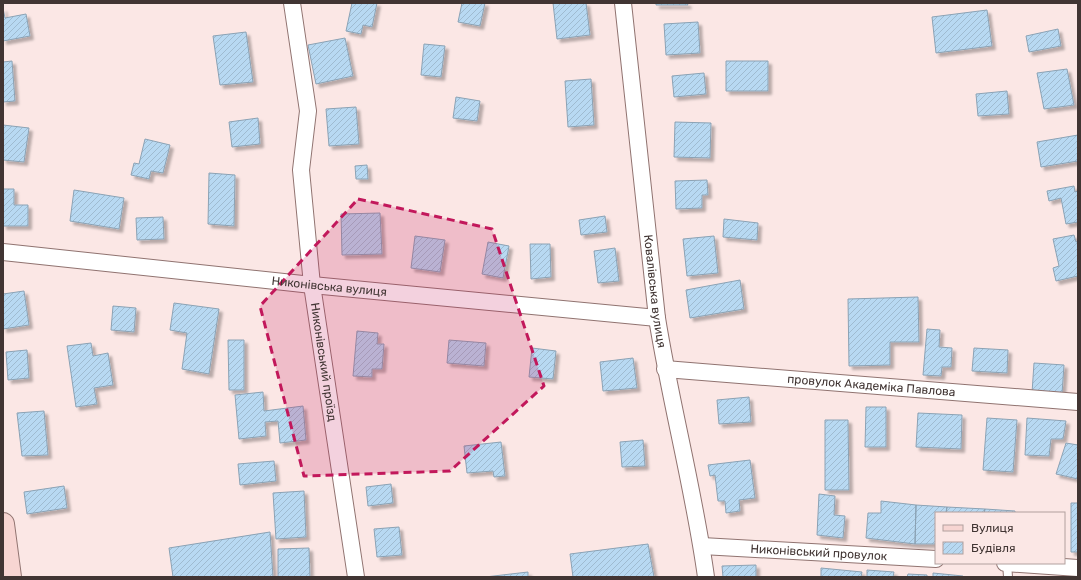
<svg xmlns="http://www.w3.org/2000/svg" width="1081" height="580" font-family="Rubik,sans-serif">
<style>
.building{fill:url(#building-hatch);stroke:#8ba2b4;filter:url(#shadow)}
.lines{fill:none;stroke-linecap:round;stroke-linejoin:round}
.service-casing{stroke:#907370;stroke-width:10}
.minor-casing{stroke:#907370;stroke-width:18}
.secondary-casing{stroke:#907370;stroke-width:24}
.service{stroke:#fff;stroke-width:8}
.minor{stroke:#fff;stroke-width:16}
.secondary{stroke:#f7d5d2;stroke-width:22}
.marked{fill:#c2185b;fill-opacity:0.2;stroke:#c2185b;stroke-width:3;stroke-dasharray:8 5;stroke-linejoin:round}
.labels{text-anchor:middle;stroke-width:4;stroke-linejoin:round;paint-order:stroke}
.street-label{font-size:12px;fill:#413533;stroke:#fbe7e5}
</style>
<defs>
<pattern id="building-hatch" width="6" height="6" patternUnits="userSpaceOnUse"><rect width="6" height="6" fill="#b8d9f2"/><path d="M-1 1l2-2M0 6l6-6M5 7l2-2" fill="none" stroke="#9fbbd0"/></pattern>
<filter id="shadow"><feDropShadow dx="3.5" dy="3.5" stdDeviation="1" flood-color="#0004"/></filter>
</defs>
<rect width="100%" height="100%" fill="#fbe7e5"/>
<path class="building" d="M352 3H377L372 27 363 25 361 34 346 31Z
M462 3H485L480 26 458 22Z
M553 3H586L590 35 557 39Z
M656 3H687L688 5H656Z
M3 8 5 18 26 14 30 36 3 41Z
M987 10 992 46 936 53 932 17Z
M698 22 700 53 666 55 664 24Z
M1058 29 1061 46 1029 52 1026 36Z
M246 32 253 82 220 85 213 36Z
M345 38 353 76 316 84 308 45Z
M424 44 445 46 441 77 421 75Z
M12 61 15 101 3 102V62Z
M726 61H768V91H726Z
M1067 69 1074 105 1044 109 1037 73Z
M704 73 706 94 674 97 672 76Z
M591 79 594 125 568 127 565 81Z
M1007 91 1009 114 978 116 976 94Z
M456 97 480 101 477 121 453 118Z
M356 107 359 144 329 146 326 109Z
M258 118 260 144 232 147 229 122Z
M675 122 711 123 710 158 674 157Z
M3 125 29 128 24 162 3 160Z
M1078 135V161L1041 167 1037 142Z
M145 139 170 145 163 173 151 171 149 179 131 175 134 163 139 164Z
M367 165 368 179H356L355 166Z
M209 173 235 175 234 226 208 224Z
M707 180 708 195H702V208L676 209 675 181Z
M1074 186 1075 192 1078 191V222L1066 224 1061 198 1049 201 1047 191Z
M3 189H14V205H28V226H3Z
M74 190 124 198 119 229 70 221Z
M380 213 382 254 342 255 341 214Z
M605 216 607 232 581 235 579 220Z
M163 217 164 239 137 240 136 218Z
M724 219 758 223 757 240 723 237Z
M1074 235 1076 242 1078 241V276L1056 281 1053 268 1059 266 1053 239Z
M415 236 445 240 440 272 411 268Z
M714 236 718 273 687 276 683 239Z
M488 242 509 246 503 278 482 274Z
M530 244H550L551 277 531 279Z
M615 248 619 281 598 283 594 251Z
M740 280 744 309 690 318 686 290Z
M24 291 29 325 3 329V294Z
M918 297 919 342H890V365L849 366 848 299Z
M174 303 219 309 209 374 182 369 187 333 170 330Z
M113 306 136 308 134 332 111 330Z
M927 329 940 330 939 347 952 348 951 367H942L941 376 923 375Z
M357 331 378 333 377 344H384L382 369H372V377L353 376Z
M228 340H244V390H229Z
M449 340 486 343 484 366 447 363Z
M91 343 93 356 108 353 113 385 94 388 97 404 76 407 67 346Z
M532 348 556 351 553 379 529 377Z
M974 348 1008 350 1007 373 972 371Z
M27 350 29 378 8 380 6 352Z
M633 358 637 388 603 391 600 362Z
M1034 363 1064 365 1062 394 1032 393Z
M263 392 264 411 303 406 306 440 280 443 278 421 265 422 266 436 239 439 235 395Z
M749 397 751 422 719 424 717 400Z
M866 407H886V447H865Z
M44 411 48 455 22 456 17 413Z
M918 413 962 415 961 449 916 447Z
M987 418 1017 420 1013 472 983 470Z
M1027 418 1066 421 1063 439H1051L1049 456 1025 455Z
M825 420H848L849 490H825Z
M643 440 645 466 622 467 620 442Z
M501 442 505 476 494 477 493 471 467 473 464 446Z
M1066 443 1078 445V479L1056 474Z
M750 460 755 498 739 500 740 511 726 513 725 501H718L715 475 710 476 708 465Z
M274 461 276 481 240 485 238 464Z
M391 484 393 503 368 506 366 487Z
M64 486 67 508 27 514 24 492Z
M304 491 306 537 276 539 273 493Z
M819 494 835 496 834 515 845 516 843 538 817 535Z
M881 501 916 505 915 544 866 538 868 513H881Z
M1071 503H1078V552H1071Z
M916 505 947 507 946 513H936V544H915Z
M947 507 985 509 984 513H946Z
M985 509 1015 511V513H984Z
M399 527 402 555 377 557 374 529Z
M270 532 273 577H173L169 548Z
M648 544 654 577H573L570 554Z
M309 548 310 577H278V549Z
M756 565V577H723L722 566Z
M821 568 862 572 861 577H821Z
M867 570 894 572 893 577H867Z
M528 572V577H485Z
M933 573 963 576V577H933Z
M908 574 927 575V577H907Z"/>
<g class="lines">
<defs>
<path id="service" d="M1007 563 1008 577"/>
<g id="minor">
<path id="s1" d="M292 3 308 111 301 170 312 285 356 577"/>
<path id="s2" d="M623 3 657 318C671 405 694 490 706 577"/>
<path id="s3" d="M3 252 312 285 657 318"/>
<path id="s4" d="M665 369 1078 402"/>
<path id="s5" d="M702 546 936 559"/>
<path d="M1005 563 1078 568"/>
</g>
<path id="secondary" d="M3 524 10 577"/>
</defs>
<use href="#service" class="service-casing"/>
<use href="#minor" class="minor-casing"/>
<use href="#secondary" class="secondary-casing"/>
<use href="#service" class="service"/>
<use href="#minor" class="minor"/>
<use href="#secondary" class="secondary"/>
</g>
<path class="marked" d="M358 199 492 229 544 386 450 471 304 476 260 306Z"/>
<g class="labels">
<g class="street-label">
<text dy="4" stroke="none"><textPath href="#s3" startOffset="328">Никонівська вулиця</textPath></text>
<text dy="4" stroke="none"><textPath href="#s2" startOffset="290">Ковалівська вулиця</textPath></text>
<text dy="4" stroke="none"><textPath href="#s1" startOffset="362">Никонівський проїзд</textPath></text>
<text dy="4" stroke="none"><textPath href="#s4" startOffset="207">провулок Академіка Павлова</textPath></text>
<text dy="4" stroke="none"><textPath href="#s5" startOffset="117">Никонівський провулок</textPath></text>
</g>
</g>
<rect width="1081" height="580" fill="none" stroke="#413533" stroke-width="8"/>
<rect x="935" y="512" width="130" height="52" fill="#fbe7e5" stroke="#b1a09e"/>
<rect x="943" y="525" width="20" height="6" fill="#f7d5d2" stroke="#b1a09e"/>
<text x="971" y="532" font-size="12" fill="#413533">Вулиця</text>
<rect x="943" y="542" width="20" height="12" fill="url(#building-hatch)" stroke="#b1a09e"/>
<text x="971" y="552" font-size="12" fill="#413533">Будівля</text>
</svg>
